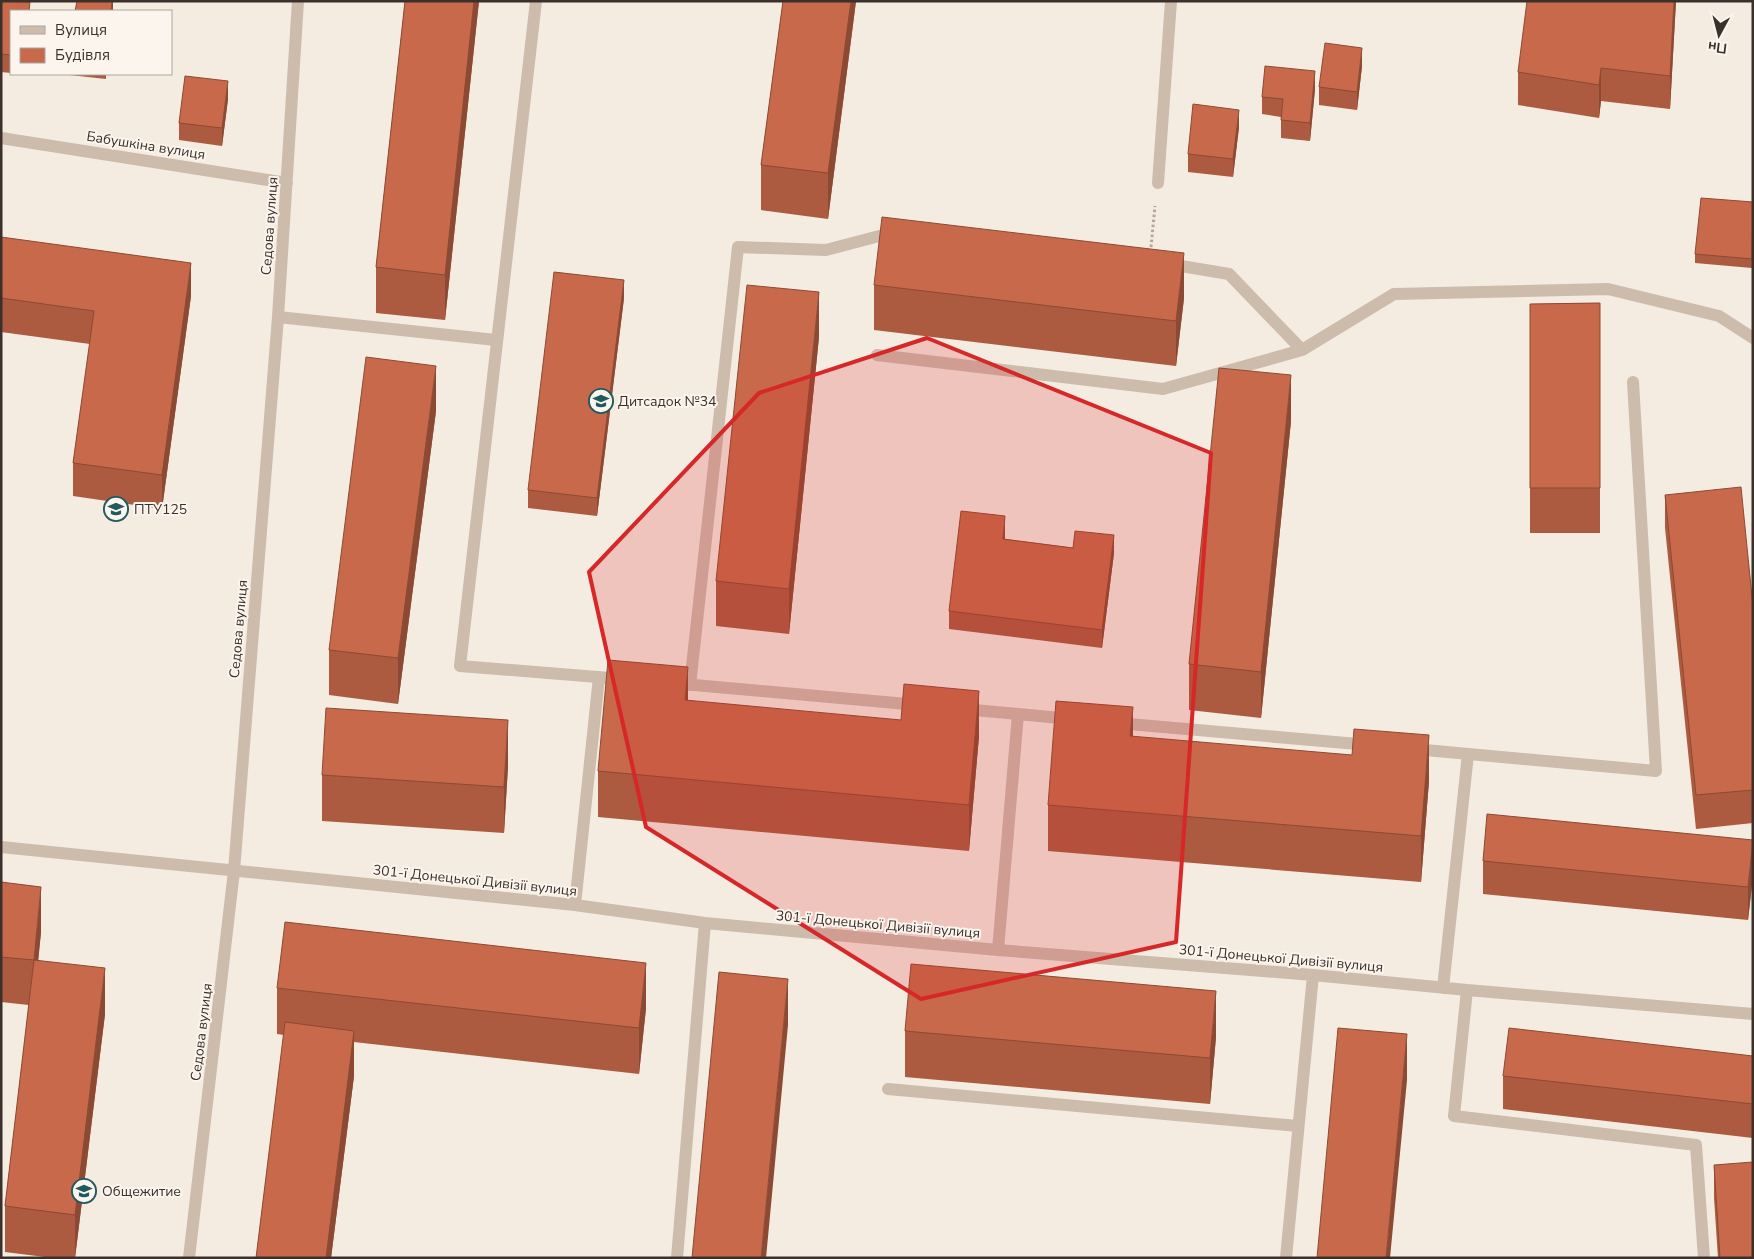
<svg xmlns="http://www.w3.org/2000/svg" width="1754" height="1259" font-family="'Nunito Sans',sans-serif">
<style>
.lines{fill:none;stroke-linecap:round;stroke-linejoin:round}
.path{stroke:#b9a596;stroke-width:3;stroke-dasharray:2.5 2.5;stroke-linecap:butt}
.minor{stroke:#cdbbac;stroke-width:12}
.wall{fill:#ac5a40}
.shaded-wall{fill:#8c4a34}
.building{fill:#c8694b;stroke:#8c4a34}
.marked{fill:#d62828;fill-opacity:0.2;stroke:#d62828;stroke-width:4;stroke-linejoin:round}
.labels{text-anchor:middle;stroke-width:4;stroke-linejoin:round;paint-order:stroke}
.street-label{font-size:14px;fill:#3b302b;stroke:#fbf5ee}
.poi-label{font-size:14px;fill:#3b302b;stroke:#fbf5ee;text-anchor:start}
</style>
<rect width="100%" height="100%" fill="#f4ebe1"/>
<g class="lines">
<path class="path" d="M1151 247 1155 206"/>
<path class="minor" d="M536 1 460 666 622 679
M1 138 287 183
M1158 183 1171 1
M1169 264 1229 274 1302 350
M278 317 496 340
M877 355 1163 389 1302 350 1394 294 1608 289 1719 316 1753 338
M672 683 918 705
M690 685 738 247 826 250 883 235 895 236
M963 709 1072 719
M1117 723 1369 745
M1414 749 1656 771 1633 382
M1 847 575 905 705 923 998 950 1313 975 1467 990 1753 1014
M575 905 599 677
M998 950 1018 714
M1443 988 1468 754
M1467 990 1454 1116 1696 1145 1704 1258
M888 1089 1298 1126
M189 1258 234 871 278 317 298 1
M677 1258 705 923
M1286 1258 1313 975"/>
</g>
<path class="wall" d="M1 1 30 11H11V73L1 72Z
M405 1H479L445 320 376 313V267Z
M783 1H856L828 219 761 210V165Z
M1676 1 1670 109 1601 101 1599 118 1518 105V72Z
M1362 66 1357 110 1319 105V87Z
M70 74H106V79L70 75Z
M1315 89 1310 141 1281 138V117L1262 114V97Z
M228 99 222 146 179 140V123Z
M1239 127 1233 177 1188 172V154Z
M1753 202 1752 268 1695 263V254Z
M1 237 191 296 162 509 73 496V463L90 344 1 332Z
M874 285 1184 298 1176 366 874 330Z
M624 298 597 516 528 508V490Z
M1600 303V533H1530V304Z
M819 337 789 634 716 626V581Z
M436 411 398 704 329 695V650Z
M1291 421 1261 718 1189 710V664Z
M1665 495 1753 607V823L1696 829 1665 528Z
M1005 534V539L1114 553 1102 648 949 629V611Z
M688 701 979 736 969 851 598 817V771Z
M508 766 504 833 322 821V775Z
M1429 781 1421 882 1048 851V805Z
M1753 840V876L1748 920 1483 894V861Z
M1 882 41 932 38 960 105 1014 75 1258H53L5 1252V1206L29 1005 1 1002Z
M277 988 646 1008 639 1074 354 1042V1076L331 1258H256L284 1035 277 1034Z
M905 1031 1216 1037 1210 1104 905 1077Z
M1753 1056V1138L1503 1109V1076Z
M1714 1165 1753 1258H1718L1714 1198Z"/>
<path class="shaded-wall" d="M112 1H113V11H111Z
M474 1H479L445 320V275Z
M851 1H856L828 219V173Z
M1674 1H1676L1670 109V76Z
M1362 48V66L1357 110V92Z
M1601 68V101L1599 118V85Z
M1315 71V89L1310 141V123Z
M228 81V99L222 146V128Z
M1239 110V127L1233 177V159Z
M1184 253V298L1176 366V321Z
M191 263V296L162 509V475Z
M624 280V298L597 516V498Z
M819 292V337L789 634V589Z
M436 366V411L398 704V658Z
M1291 375V421L1261 718V672Z
M1005 516V534L1003 557V539Z
M1114 535V553L1102 648V630Z
M688 667V712L685 700Z
M979 691V736L969 851V805Z
M1133 707V753L1130 736Z
M508 720V766L504 833V787Z
M1429 735V781L1421 882V836Z
M1753 843V876L1748 920V887Z
M41 887V932L34 1005V960Z
M646 963V1008L639 1074V1028Z
M105 968V1014L75 1258V1215Z
M788 979V1025L766 1258H761Z
M1216 991V1037L1210 1104V1058Z
M354 1031V1076L331 1258H326Z
M1407 1034V1080L1390 1258H1386Z"/>
<path class="building" d="M1 1 30 2 29 11H11V55L1 54Z
M77 1H112L111 11H75Z
M405 1H474L445 275 376 267Z
M783 1H851L828 173 761 165Z
M1527 1H1674L1670 76 1601 68 1599 85 1518 72Z
M1325 43 1362 48 1357 92 1319 87Z
M1265 66 1315 71 1310 123 1281 120 1283 99 1262 97Z
M185 76 228 81 222 128 179 123Z
M1193 104 1239 110 1233 159 1188 154Z
M1701 198 1753 202 1752 259 1695 254Z
M882 217 1184 253 1176 321 874 285Z
M1 237 191 263 162 475 73 463 94 311 1 298Z
M554 272 624 280 597 498 528 490Z
M747 285 819 292 789 589 716 581Z
M1600 303V488H1530V304Z
M366 357 436 366 398 658 329 650Z
M1219 368 1291 375 1261 672 1189 664Z
M1741 487 1753 607V790L1696 795 1665 495Z
M961 511 1005 516 1003 539 1073 548 1075 531 1114 535 1102 630 949 611Z
M608 660 688 667 685 700 901 720 904 684 979 691 969 805 598 771Z
M1056 701 1133 707 1130 736 1352 755 1354 729 1429 735 1421 836 1048 805Z
M326 708 508 720 504 787 322 775Z
M1487 814 1753 840 1748 887 1483 861Z
M1 882 41 887 34 960 1 957Z
M285 922 646 963 639 1028 277 988Z
M34 960 105 968 75 1215 5 1206Z
M911 964 1216 991 1210 1058 905 1031Z
M719 972 788 979 761 1258H692Z
M285 1022 354 1031 326 1258H256Z
M1338 1028 1407 1034 1386 1258H1317Z
M1509 1028 1753 1056V1104L1503 1076Z
M1753 1162V1258H1720L1714 1165Z"/>
<path class="marked" d="M927 338 1211 453 1176 942 921 999 646 827 589 572 759 393Z"/>
<defs>
<symbol id="school-ring" viewBox="-11 -11 22 22"><circle r="9.5" fill="#fbf5ee" stroke="#1f5a5e" stroke-width="1.5"/><path d="M0-5L7-2L0 1L-7-2ZM-4 1L0 2.5L4 1V4Q0 6-4 4Z" fill="#1f5a5e"/></symbol>
<symbol id="university-ring" viewBox="-11 -11 22 22"><circle r="9.5" fill="#fbf5ee" stroke="#1f5a5e" stroke-width="1.5"/><path d="M0-5L7-2L0 1L-7-2ZM-4 1L0 2.5L4 1V4Q0 6-4 4Z" fill="#1f5a5e"/></symbol>
</defs>
<g fill-rule="evenodd">
<use href="#school-ring" x="587" y="387" width="28" height="28"/>
<use href="#university-ring" x="102" y="495" width="28" height="28"/>
<use href="#university-ring" x="70" y="1177" width="28" height="28"/>
</g>
<g class="labels">
<g class="street-label">
<text transform="translate(146 145) rotate(9)" y="5">Бабушкіна вулиця</text>
<text transform="translate(269 226) rotate(-86)" y="5">Седова вулиця</text>
<text transform="translate(238 629) rotate(-85)" y="5">Седова вулиця</text>
<text transform="translate(475 880) rotate(6)" y="5">301-ї Донецької Дивізії вулиця</text>
<text transform="translate(878 924) rotate(5)" y="5">301-ї Донецької Дивізії вулиця</text>
<text transform="translate(1281 958) rotate(5)" y="5">301-ї Донецької Дивізії вулиця</text>
<text transform="translate(201 1032) rotate(-83)" y="5">Седова вулиця</text>
</g>
<g class="poi-label">
<text x="618" y="406">Дитсадок №34</text>
<text x="134" y="514">ПТУ125</text>
<text x="102" y="1196">Общежитие</text>
</g>
</g>
<rect width="1754" height="1259" fill="none" stroke="#3b302b" stroke-width="5"/>
<rect x="10" y="10" width="162" height="65" fill="#fbf5ee" stroke="#aea6a0"/>
<rect x="20" y="26" width="25" height="8" fill="#cdbbac" stroke="#aea6a0"/>
<text x="55" y="35" font-size="15" fill="#3b302b">Вулиця</text>
<rect x="20" y="48" width="25" height="15" fill="#c8694b" stroke="#aea6a0"/>
<text x="55" y="60" font-size="15" fill="#3b302b">Будівля</text>
<g transform="translate(1719 35) rotate(187)" stroke="#fbf5ee" stroke-width="4" paint-order="stroke">
<path d="M0-4L9 19L0 12L-9 19Z" fill="#3b302b"/>
<text y="-8" font-size="14" font-weight="bold" text-anchor="middle" fill="#3b302b">Пн</text>
</g>
</svg>
